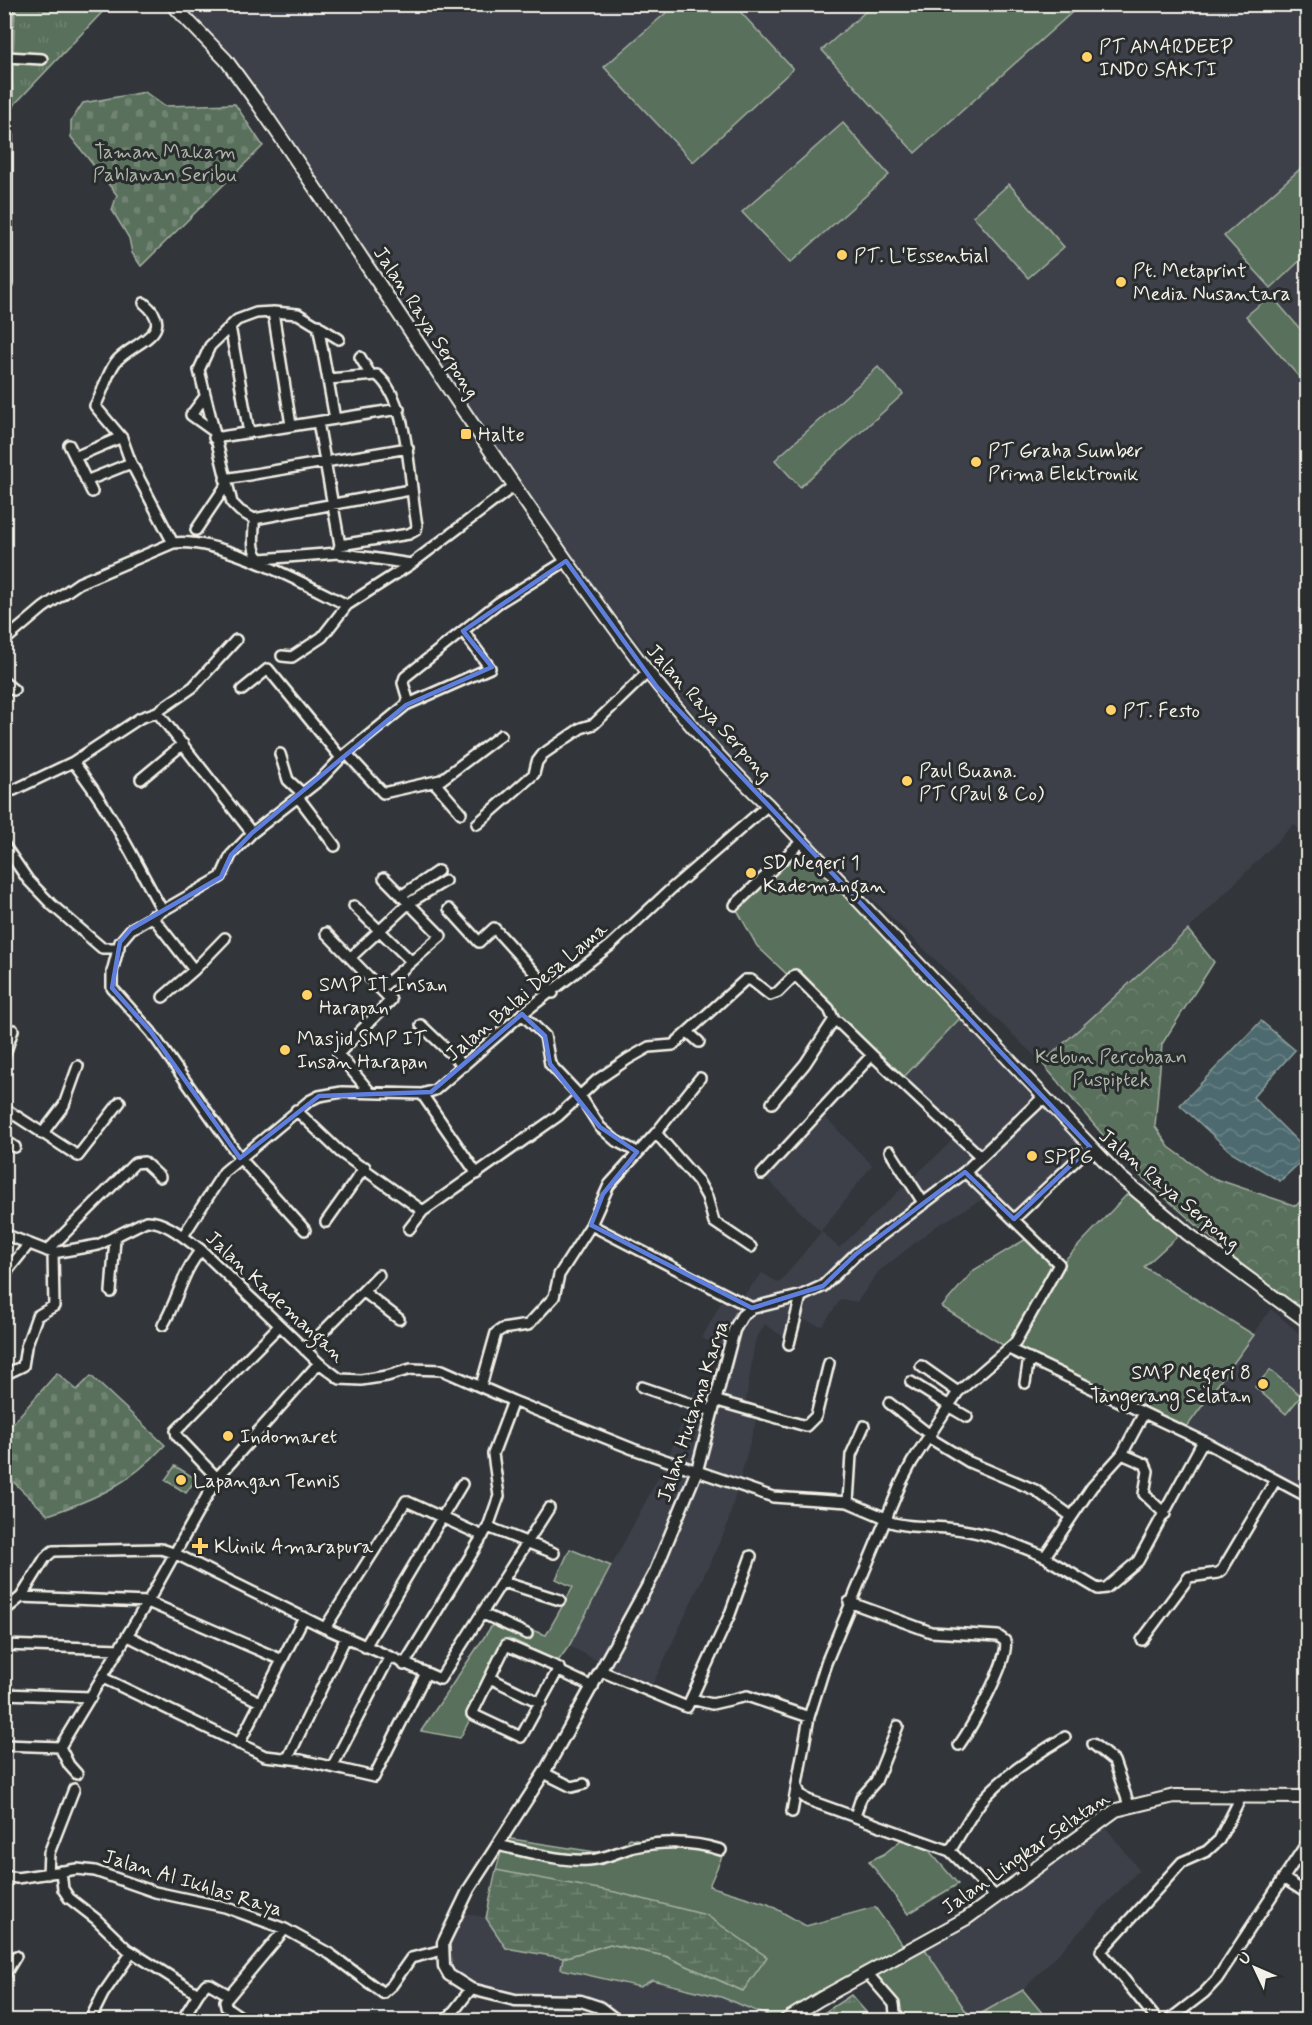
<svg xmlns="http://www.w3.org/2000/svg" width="1312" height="2025" font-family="Mynerve,sans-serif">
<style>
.built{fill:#3c414a}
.grass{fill:#586f5c;stroke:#a6b0a2;stroke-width:1.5}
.forest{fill:url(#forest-crowns);stroke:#a6b0a2;stroke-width:1.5}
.wetland{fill:url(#wetland-marsh);stroke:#a6b0a2;stroke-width:1.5}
.cemetery{fill:url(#cemetery-stones);stroke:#a6b0a2;stroke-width:1.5}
.park{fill:url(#park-tufts);stroke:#a6b0a2;stroke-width:1.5}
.water{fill:url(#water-waves);stroke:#90a1a0;stroke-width:1.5}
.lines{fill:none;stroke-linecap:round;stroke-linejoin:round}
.minor-casing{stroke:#f4f1e8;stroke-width:14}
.tertiary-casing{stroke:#f4f1e8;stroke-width:15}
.secondary-casing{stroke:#f4f1e8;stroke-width:16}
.minor{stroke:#2a2d2e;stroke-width:9}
.tertiary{stroke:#2a2d2e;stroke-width:10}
.secondary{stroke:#2a2d2e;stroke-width:12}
.marked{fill:none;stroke:#5e7fdd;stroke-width:4.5;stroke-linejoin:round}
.poi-dot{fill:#ffd166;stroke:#2a2d2e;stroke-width:2}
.labels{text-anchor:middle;stroke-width:6;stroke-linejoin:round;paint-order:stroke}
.poi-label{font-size:20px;fill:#f4f1e8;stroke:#2a2d2e;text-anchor:start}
.park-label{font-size:20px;fill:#aeb6a9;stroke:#2a2d2e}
.street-label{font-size:20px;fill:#f4f1e8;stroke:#2a2d2e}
</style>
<defs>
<pattern id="forest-crowns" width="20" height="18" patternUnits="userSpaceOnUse" patternTransform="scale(1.5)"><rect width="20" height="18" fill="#586f5c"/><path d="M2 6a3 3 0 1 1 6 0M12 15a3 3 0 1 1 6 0" fill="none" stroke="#718473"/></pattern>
<pattern id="wetland-marsh" width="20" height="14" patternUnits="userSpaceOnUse" patternTransform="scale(1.5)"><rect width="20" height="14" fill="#586f5c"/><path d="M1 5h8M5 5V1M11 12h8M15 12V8" fill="none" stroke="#718473"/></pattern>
<pattern id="cemetery-stones" width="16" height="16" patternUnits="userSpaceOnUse" patternTransform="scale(1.5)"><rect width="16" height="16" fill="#586f5c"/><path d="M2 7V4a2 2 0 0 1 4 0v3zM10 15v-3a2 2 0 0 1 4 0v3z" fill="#718473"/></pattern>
<pattern id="park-tufts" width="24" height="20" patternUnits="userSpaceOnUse" patternTransform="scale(1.5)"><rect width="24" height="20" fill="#586f5c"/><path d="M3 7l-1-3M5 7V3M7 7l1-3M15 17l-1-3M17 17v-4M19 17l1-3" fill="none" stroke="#718473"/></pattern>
<pattern id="water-waves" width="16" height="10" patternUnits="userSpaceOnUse" patternTransform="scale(1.5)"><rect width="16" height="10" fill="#4d6b70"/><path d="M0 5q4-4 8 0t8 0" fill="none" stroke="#678184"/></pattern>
</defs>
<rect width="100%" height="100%" fill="#32363b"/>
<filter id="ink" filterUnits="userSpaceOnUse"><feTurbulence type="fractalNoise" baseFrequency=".0167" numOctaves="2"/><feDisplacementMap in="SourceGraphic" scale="12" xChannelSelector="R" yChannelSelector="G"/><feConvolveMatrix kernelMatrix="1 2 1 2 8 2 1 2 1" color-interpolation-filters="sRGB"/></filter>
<g filter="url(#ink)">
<path class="built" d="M175 5H1307V838L1294 824 1188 930 1042 1063 736 767 566 551 230 62Z
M965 1013 1091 1143 1012 1215 991 1194 935 1227 878 1272 857 1302 841 1299 822 1326 798 1318 785 1338 765 1324 755 1341 745 1406 759 1409 727 1526 651 1688 569 1646 666 1463 695 1390 712 1396 726 1348 702 1338 725 1295 740 1300 762 1273 779 1283 821 1232 760 1172 819 1111 872 1165 821 1231 839 1248 957 1136 900 1081Z
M1271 1309 1307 1340V1494L1186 1428Z
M1100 1820 1139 1870 1023 1990 972 2020 921 1943Z
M457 1911 486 1918 506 1948 563 1958 561 1969 640 1987 652 1980 721 1997 779 2020H616L593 2002 497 1998 460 1983 439 1952Z"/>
<path class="grass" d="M733 4 793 69 693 162 604 67 675 5Z
M873 5V4L1080 5 915 153 822 50Z
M843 123 889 175 790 263 742 212Z
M1307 163V254L1271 288 1224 236Z
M1009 184 1064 247 1028 278 973 216Z
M1271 295 1307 337V386L1246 316Z
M878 367 903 394 800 487 775 460Z
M796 841 965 1013 900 1081 757 946 732 901Z
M1134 1187 1179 1235 1144 1267 1254 1335 1186 1428 1006 1347 942 1307 974 1270 1033 1235 1062 1263Z
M1270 1370 1301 1396 1286 1414 1255 1387Z
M175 1466 196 1479 186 1493 165 1480Z
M570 1549 611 1566 569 1646 558 1661 513 1640 460 1738 421 1731 497 1618 546 1635 573 1587 556 1579Z
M912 1831 958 1884 908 1914 869 1861 884 1854Z
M505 1838 621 1856 629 1838 724 1852 709 1886 768 1904 806 1926 875 1907 906 1950 921 1943 971 2019 1023 1990 1048 2020H897L869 1973 789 2020H779L721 1997 652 1980 640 1987 561 1969 563 1958 610 1944 665 1956 743 1991 496 1870Z"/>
<path class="forest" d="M1188 930 1214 962 1162 1044 1155 1126 1169 1147 1210 1177 1296 1206 1307 1194V1314L1235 1259 1129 1166 1042 1063Z"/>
<path class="wetland" d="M496 1870 615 1892 706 1915 767 1957 743 1991 665 1956 610 1944 563 1958 506 1948 486 1918Z
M851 1995 873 2020H813Z"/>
<path class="cemetery" d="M145 92 164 106 235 104 263 146 141 266 132 253 129 238 112 210 117 195 71 137V121L83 103Z
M57 1373 77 1390 91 1376 165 1445C129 1484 98 1498 48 1515L5 1474V1432Z"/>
<path class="park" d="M15 5H109L11 108Z"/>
<path class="water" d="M1261 1021 1295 1050 1253 1097 1307 1151V1156L1280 1181 1230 1151 1180 1105Z"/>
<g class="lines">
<defs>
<path id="minor" d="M4 57 7 4
M4 153 7 150 6 57 42 59
M7 284V150
M144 303C181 334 127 344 115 363 106 376 103 392 95 406L122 438 131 463 173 543
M273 312 291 425
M318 325 335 419
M230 326 249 433
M339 339 298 314 273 312 256 313 237 320 210 346 199 370 232 503 240 511 254 519C255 532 249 551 261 559L338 553 411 564
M360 357 370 374
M328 379 377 375C410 401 409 485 417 525L416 530 409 534 340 545
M204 398 191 415 212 430
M318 422 340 545 338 551
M214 438 399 409
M69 445 92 492
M75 457 117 439
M225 479 408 448
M86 481 131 463
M254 519 410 490
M196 530 227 484
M4 641 43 608 79 583 173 543C220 537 304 584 347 605L411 564 514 486
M282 656 292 657 322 637 347 605
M4 682 14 690
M242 690 268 669 341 758
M406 705 490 668 463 631
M157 712 252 833
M280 754 288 780 302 793
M347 754 383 793 441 780 501 735
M73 762 140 718 157 712 193 687 236 640
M141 779 183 744
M435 783 461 813
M4 791 14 790 73 762C109 807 134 859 162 910
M298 797 335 846
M477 824 534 774 537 762 543 754 581 728 594 724 647 673
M4 845 28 880 52 905 102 948H119
M401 896 438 871
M735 905 802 841
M354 906 411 961
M449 909 479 942 494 928 553 993
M152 916 194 970 225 938
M326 933 391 1000 338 1054 370 1092
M350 958 409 903 445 881
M380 989 441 936 384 878
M163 997 194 970
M522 1014 545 1036 550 1064 581 1097 600 1127 616 1141 637 1152
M421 1025 464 1066
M688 1032 699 1042
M4 1057 13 1030
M422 1094 477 1174
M772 1103 805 1064 833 1021 838 1022 872 1055
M4 1108 78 1156 120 1102
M296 1110 340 1152 423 1211
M656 1133 698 1181 707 1197 714 1222 751 1247
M42 1134 64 1105 78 1066
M4 1140 15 1147
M890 1151 924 1204
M762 1174 872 1055 981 1157
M1014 1219 1090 1147
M326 1222 365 1167
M591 1225 752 1308
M409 1229 423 1211 558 1116 597 1080 628 1059 649 1047 673 1045 745 980H751L770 995 778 992 795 975 829 1009 834 1020
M305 1230 240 1158 151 1032 112 988V972L120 942 131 929 221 877 231 855 252 833 321 779 341 758 406 705 408 700 403 683 405 677 498 603 566 561
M4 1234 53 1253 98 1245 146 1221C165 1220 186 1239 201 1250L319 1363 340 1379 361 1380 387 1376 411 1369 442 1370 513 1401 633 1449 773 1497 848 1502 888 1519
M183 1236 224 1172 309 1101 319 1096 342 1092 422 1094 435 1090 522 1014 611 945 671 889 768 805
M47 1251 135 1163 144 1162 160 1177
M4 1275 28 1245
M111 1292 115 1239
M364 1292 399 1319
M163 1325C178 1300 182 1272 201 1250
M789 1344 801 1296
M1009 1349 1203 1441 1308 1497
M305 1350 379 1275
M921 1366 958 1392
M4 1375 23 1366 26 1347 37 1316 54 1306 53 1253
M911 1382 948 1405
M1025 1383 1029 1358
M481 1386 496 1333 502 1329 528 1325 554 1297 559 1275 591 1225 609 1185 656 1133 700 1078
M642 1387 712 1411
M714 1400 806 1426 816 1416 829 1363
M889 1403 930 1435
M948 1406 967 1417
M1144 1413 1122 1454 1092 1487 1046 1555 1049 1560 1098 1589 1106 1588 1138 1561 1203 1441
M928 1437 969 1462 1035 1490 1071 1516
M1122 1454 1145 1464 1148 1471 1144 1494 1165 1514
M217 1478 177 1436 176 1431 279 1326
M848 1502 851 1455 864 1426
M887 1521C907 1528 927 1526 947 1528 983 1531 1013 1543 1046 1557
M488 1527 554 1553
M503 1582 560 1600
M21 1597 148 1602 282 1660
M849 1602 931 1632 998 1636 1005 1641C1011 1657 970 1730 959 1745
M4 1611 21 1597 45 1558 53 1551 161 1549 176 1554 325 1628 440 1679 549 1508
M483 1614 527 1634
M325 1628 406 1501 483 1536
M128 1636 260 1702
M1142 1640 1189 1577 1218 1573 1222 1570 1275 1481
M4 1645 120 1649
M506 1645 559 1668 521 1737 472 1714Z
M365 1647 462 1484
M404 1665 488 1527 499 1496 493 1454 513 1401
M559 1671 593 1687
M601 1671 687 1707 691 1699 712 1704 747 1696 809 1717
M103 1678 265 1756 301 1760 374 1777 425 1675
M490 1678 541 1703
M4 1694 91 1697
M691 1699 730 1614 751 1556
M239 1744 304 1617
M1093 1744 1114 1761 1129 1805
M4 1745 60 1747
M60 1747 151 1596 217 1478 319 1363
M60 1747 69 1765 77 1774
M288 1758 346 1637
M332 1767 389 1658
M544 1773 572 1787 584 1784
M798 1789 800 1794 808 1800 950 1851 996 1897
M792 1812 809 1717 826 1663 901 1483 912 1462 958 1392 1015 1343 1059 1264 965 1172
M855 1816 861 1798 876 1781 898 1726
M497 1845C526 1851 559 1862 589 1860 605 1859 619 1851 634 1847 663 1841 693 1841 721 1850
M950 1851C960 1835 969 1818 980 1803 1000 1778 1038 1753 1065 1737
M61 1871 63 1889 69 1898 96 1919 127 1949 198 1994 206 1984H210L229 1995
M48 1874 49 1853 74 1789
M4 1876 17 1878 77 1869 95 1871 155 1892 225 1907 285 1929 330 1954 383 1993 392 1985 411 1958 443 1950
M1283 1878 1308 1894
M867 1973 894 2004 895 2013 902 2020
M4 1976 16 1956
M90 2020 103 1994 132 1952
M182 2020 198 1994
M245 2020 226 2007 225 2001 285 1929
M447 2020 471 1989
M1157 2020 1101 1951 1182 1862 1207 1851 1219 1840 1242 1795
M1169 2020 1204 1993 1217 1979 1308 1841"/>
<path id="tertiary" d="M616 2020 599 2007 581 2001 515 2000 471 1989 449 1975 444 1966 443 1943 469 1889 544 1773 654 1574 697 1470 734 1330 742 1316 752 1308 801 1296 823 1286 856 1254 965 1172 1044 1097"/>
<path id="secondary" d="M172 4 226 60 258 104C355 245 447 390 545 530 613 627 680 724 768 805L1120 1177 1188 1234 1308 1322
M786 2020 820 1999 967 1918 1116 1810 1174 1796 1308 1797"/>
</defs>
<use href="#minor" class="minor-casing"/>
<use href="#tertiary" class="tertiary-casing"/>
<use href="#secondary" class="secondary-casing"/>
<use href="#minor" class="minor"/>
<use href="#tertiary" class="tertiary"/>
<use href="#secondary" class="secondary"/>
</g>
</g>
<path class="marked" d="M566 561 657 687 1090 1147 1014 1219 965 1172 856 1254 823 1286 752 1308 591 1225 603 1194 637 1152 600 1127 550 1064 545 1036 522 1014 431 1092 319 1096 240 1158 151 1032 112 988 120 942 131 929 221 877 231 855 252 833 406 705 492 667 463 631Z"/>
<g class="poi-dot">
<circle cx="1087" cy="57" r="6"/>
<circle cx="842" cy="255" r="6"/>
<circle cx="1121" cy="282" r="6"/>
<rect x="460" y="428" width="12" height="12" rx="3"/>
<circle cx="976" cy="462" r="6"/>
<circle cx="1111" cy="710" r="6"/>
<circle cx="907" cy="781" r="6"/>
<circle cx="751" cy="873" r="6"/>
<circle cx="307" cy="995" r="6"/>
<circle cx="285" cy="1050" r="6"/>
<circle cx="1032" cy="1156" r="6"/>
<circle cx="1263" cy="1384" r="6"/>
<circle cx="228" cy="1436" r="6"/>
<circle cx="181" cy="1480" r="6"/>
<path d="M197 1537h6v6h6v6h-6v6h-6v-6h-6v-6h6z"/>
</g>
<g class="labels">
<g class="poi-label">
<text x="1099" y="53">PT AMARDEEP<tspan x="1099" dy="23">INDO SAKTI</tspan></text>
<text x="854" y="262">PT. L'Essential</text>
<text x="1133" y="277">Pt. Metaprint<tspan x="1133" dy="23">Media Nusantara</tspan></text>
<text x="478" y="441">Halte</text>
<text x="988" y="457">PT Graha Sumber<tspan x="988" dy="23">Prima Elektronik</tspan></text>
<text x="1123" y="717">PT. Festo</text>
<text x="919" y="777">Paul Buana.<tspan x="919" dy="23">PT (Paul &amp; Co)</tspan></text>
<text x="763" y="869">SD Negeri 1<tspan x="763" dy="23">Kademangan</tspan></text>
<text x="319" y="991">SMP IT Insan<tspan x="319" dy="23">Harapan</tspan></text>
<text x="297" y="1045">Masjid SMP IT<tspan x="297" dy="23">Insan Harapan</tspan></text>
<text x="1044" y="1163">SPPG</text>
<text x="1251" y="1379" text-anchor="end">SMP Negeri 8<tspan x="1251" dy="23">Tangerang Selatan</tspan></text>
<text x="240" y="1443">Indomaret</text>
<text x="193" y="1487">Lapangan Tennis</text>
<text x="214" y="1553">Klinik Amarapura</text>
</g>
<g class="park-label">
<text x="165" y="158">Taman Makam<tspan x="165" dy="23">Pahlawan Seribu</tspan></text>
<text x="1111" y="1063">Kebun Percobaan<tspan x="1111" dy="23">Puspiptek</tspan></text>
</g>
<g class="street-label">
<text transform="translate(427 322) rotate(57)" y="7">Jalan Raya Serpong</text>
<text transform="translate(710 712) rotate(48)" y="7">Jalan Raya Serpong</text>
<text transform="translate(526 991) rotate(-40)" y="7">Jalan Balai Desa Lama</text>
<text transform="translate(1170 1189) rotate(40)" y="7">Jalan Raya Serpong</text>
<text transform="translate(276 1296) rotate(43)" y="7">Jalan Kademangan</text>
<text transform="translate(692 1411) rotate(-72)" y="7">Jalan Hutama Karya</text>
<text transform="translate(1025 1852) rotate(-35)" y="7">Jalan Lingkar Selatan</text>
<text transform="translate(193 1882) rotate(17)" y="7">Jalan Al Ikhlas Raya</text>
</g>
</g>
<rect width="1312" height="2025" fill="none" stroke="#2a2d2e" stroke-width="24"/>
<rect x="12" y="12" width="1288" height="2001" fill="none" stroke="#f4f1e8" stroke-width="2" filter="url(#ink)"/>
<g transform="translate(1255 1968) rotate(314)" stroke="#2a2d2e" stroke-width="4.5" paint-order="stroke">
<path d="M0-4.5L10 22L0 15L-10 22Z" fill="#f4f1e8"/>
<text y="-9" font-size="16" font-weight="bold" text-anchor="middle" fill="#f4f1e8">U</text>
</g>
</svg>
